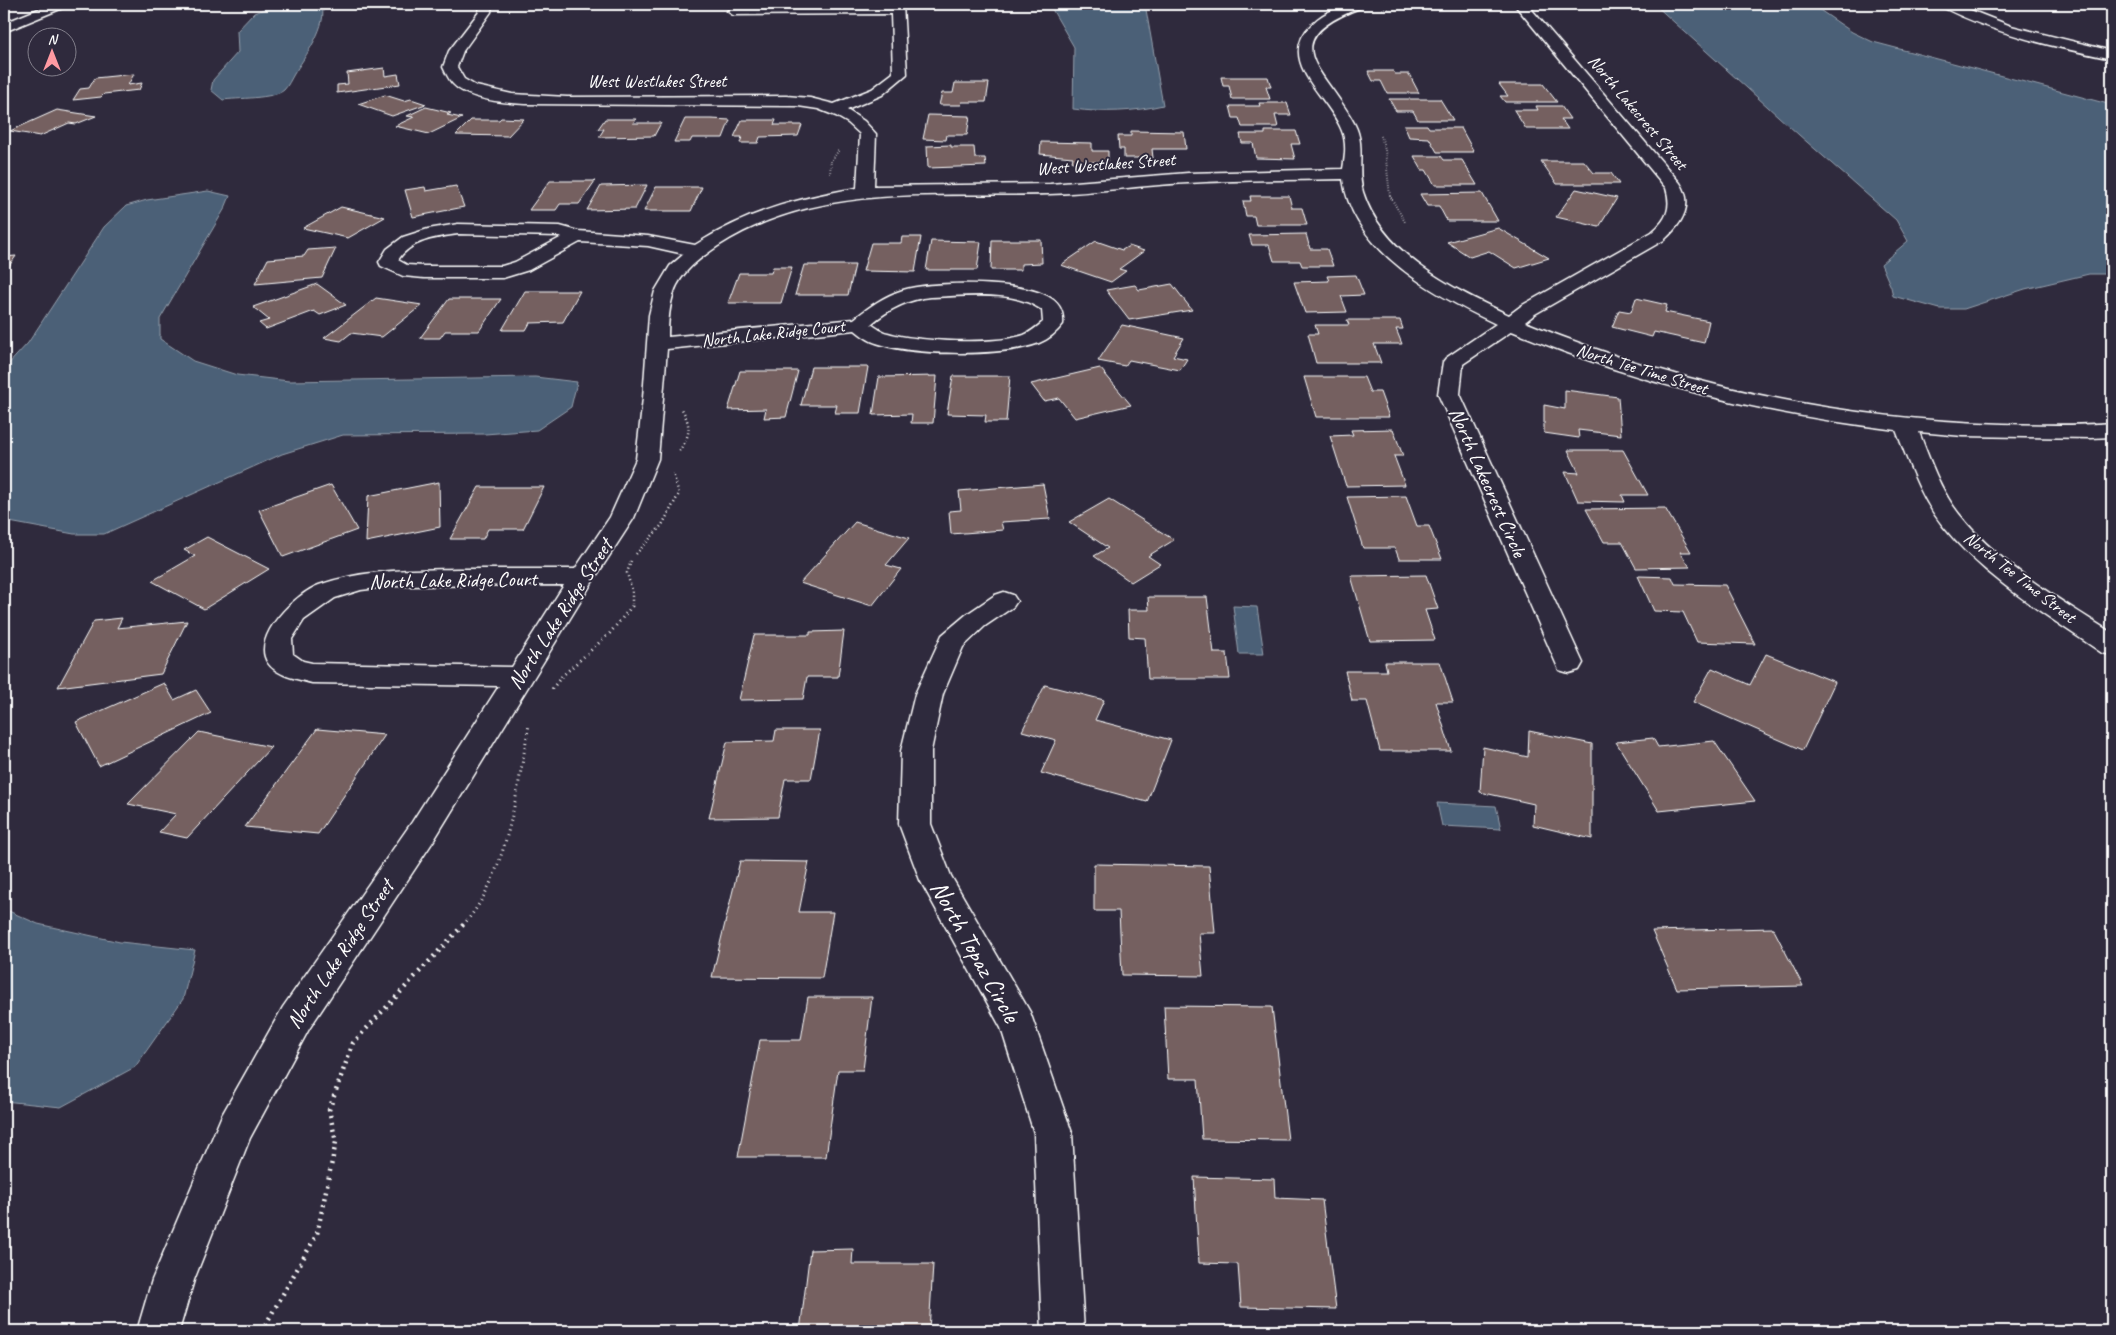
<svg xmlns="http://www.w3.org/2000/svg" width="2116" height="1335" font-family="Caveat,sans-serif">
<style>
.water{fill:#4c6077;stroke:#94a0ad}
.building{fill:#746161;stroke:#fff}
.lines{fill:none;stroke-linecap:round;stroke-linejoin:round}
.minor-casing{stroke:#fff;stroke-width:3}
.path-far3{stroke:#fff;stroke-width:2;stroke-dasharray:0.5 2;stroke-linecap:butt}
.path-far2{stroke:#fff;stroke-width:2.5;stroke-dasharray:1 3;stroke-linecap:butt}
.path-far1{stroke:#fff;stroke-width:3;stroke-dasharray:1 4;stroke-linecap:butt}
.path{stroke:#fff;stroke-width:4.5;stroke-dasharray:2 5;stroke-linecap:butt}
.minor{fill:#2f2a3d;fill-rule:evenodd}
.labels{text-anchor:middle;stroke-width:4;stroke-linejoin:round;paint-order:stroke}
.far-street-label{font-size:18px;fill:#fff;stroke:#2f2a3d}
.street-label{font-size:21px;fill:#fff;stroke:#2f2a3d}
.near-street-label{font-size:25px;fill:#fff;stroke:#2f2a3d}
</style>
<rect width="100%" height="100%" fill="#2f2a3d"/>
<filter id="ink" filterUnits="userSpaceOnUse"><feTurbulence type="fractalNoise" baseFrequency=".02" numOctaves="2"/><feDisplacementMap in="SourceGraphic" scale="10" xChannelSelector="R" yChannelSelector="G"/><feConvolveMatrix kernelMatrix="1 2 1 2 8 2 1 2 1" color-interpolation-filters="sRGB"/></filter>
<g filter="url(#ink)">
<path class="water" d="M277 4H321C330 23 304 58 294 74 291 79 288 86 284 90 274 99 236 98 223 100L211 90 213 80 238 52 237 31 254 13Z
M1049 4H1145L1163 105C1133 112 1104 113 1073 109L1074 47Z
M1654 4H1811L1852 32 1873 42 2112 105V274H2089L2025 289 1964 309H1940L1893 296 1891 287 1881 264 1908 241 1896 220 1799 135Z
M208 191 230 196 225 208 160 319V339L193 361 237 375 289 381 535 377 577 382 571 407 537 430 485 434 343 435 282 454 104 534H74L4 521V369L28 343 104 227 126 206 147 200Z
M1233 606 1257 607 1264 654H1239Z
M1437 803 1496 806 1501 829 1442 826Z
M4 909 38 924 120 942 195 950 183 999 135 1067 61 1107 4 1101Z"/>
<path class="building" d="M384 68 385 76 398 74 400 84 337 93V85L348 84 347 73Z
M1368 71H1393L1395 74H1409L1419 93H1387L1381 81H1373Z
M134 74 128 85 142 83 139 90 104 94 101 97 73 100 80 89 89 88 95 78Z
M1221 77H1268L1271 87H1266L1270 99H1232L1229 86H1223Z
M955 83H989L986 102H962L961 105H939L942 93H953Z
M1499 84H1543L1557 102H1505L1500 96H1508Z
M385 95 404 101 411 99 426 104 392 116 358 104Z
M1389 99H1440L1453 120H1418L1413 111H1396Z
M1259 103H1287L1291 115H1275L1278 127H1242L1239 118H1233L1230 106H1260Z
M1536 106H1561L1570 119H1561L1568 129H1526L1514 110H1538Z
M426 107 451 113 447 115 462 118 429 134 395 126 414 117 407 116Z
M57 110 96 116 76 124 69 123 40 136 10 131Z
M928 115 970 116 967 135H947L946 140 923 139Z
M501 118 524 119 508 136 456 135 471 120H499Z
M605 119H636L633 123H661L654 136 599 137 604 129H598Z
M685 119H711L730 120 723 138H692L690 142H674Z
M742 120H776L774 125H802L798 136 760 137 758 143H740L742 137H734Z
M1404 125H1427L1429 128H1461L1474 152H1437L1429 138 1409 137Z
M1131 131 1184 132 1186 149H1152L1153 158H1124V149H1119L1118 136H1131Z
M1265 131H1296L1300 144H1291L1295 159 1256 158 1253 143H1242L1240 134H1265Z
M1041 142 1092 143V151H1108V162H1072L1073 157 1040 154Z
M951 145V147H974L975 158H985L986 166 928 168 927 146Z
M1414 156H1441L1444 160H1462L1477 185H1435L1426 170H1422Z
M1541 161H1584L1594 173H1611L1619 184H1557Z
M550 181H595L579 204H560L556 210H529Z
M647 185 635 209 587 210 601 186Z
M456 186 464 207 413 217 405 190 425 187 426 191Z
M656 187H702L691 211H644Z
M1576 189 1617 198 1599 227 1556 217Z
M1482 193 1498 221H1447L1439 206H1427L1420 194Z
M1250 196H1289L1292 208H1302L1307 225H1256L1254 216H1246L1243 201H1251Z
M341 207 385 217 348 238 303 228Z
M1498 228 1549 258 1516 268 1489 251 1470 257 1447 242Z
M1306 234 1310 249H1327L1333 266H1302L1300 261H1274L1269 245H1252L1249 235Z
M902 237H921L915 272 863 271 871 243H901Z
M992 240H1041L1042 263 1021 264V270H991Z
M931 241 981 242 977 270H926Z
M1096 241 1122 250 1129 246 1144 251 1119 269 1126 271 1111 282 1061 265Z
M336 248 322 278 255 284 268 259 304 256 308 250Z
M16 256 7 269 4 270V257Z
M804 265H855L848 295H795Z
M773 267H792L781 303H728L739 273H771Z
M1356 275 1364 295 1341 296 1347 312 1305 313 1294 282 1329 281 1327 276Z
M317 284 346 305 320 315 314 311 266 329 259 323 269 320 253 307Z
M1172 284 1192 310 1129 320 1106 290 1135 285 1139 290Z
M525 291H580L563 322 530 323 526 330H502Z
M376 298 422 305 382 337 351 333 341 341 324 338Z
M1636 298 1667 305 1665 312 1709 321 1704 343 1654 332 1652 337 1612 327 1619 310 1631 312Z
M449 299H501L479 331H445L440 338H420Z
M1347 320H1400L1403 329H1396L1402 344H1374L1381 363H1316L1308 334H1318L1315 325H1349Z
M1122 325 1184 338 1173 356 1187 359 1180 370 1129 360 1125 366 1098 361Z
M811 367H868L860 413H835L837 405H801Z
M1100 368 1131 405 1075 418 1059 398 1044 401 1031 384Z
M740 371H798L786 417 764 418 766 409 728 410Z
M937 376 933 423H911L912 414 873 415 879 377Z
M953 376H1010L1006 422H985L986 415 947 414Z
M1304 377H1364L1370 392H1380L1389 417H1316Z
M1565 390 1618 397 1621 435 1578 430 1579 438 1544 433V405L1565 409Z
M1393 429 1403 456H1394L1405 485 1346 486 1330 436 1353 435 1351 430Z
M1568 450H1623L1648 495H1622L1625 502 1578 501 1565 472 1579 473Z
M439 482 440 527 366 542 368 496Z
M1043 484 1050 519 1001 522 1003 530 951 534 949 511 961 510 959 491Z
M331 485 357 530 283 557 259 510Z
M479 487H544L523 529H488L483 539H450Z
M1406 496 1417 526H1429L1442 559H1399L1395 548H1363L1347 497Z
M1109 499 1174 540 1148 556 1160 564 1131 582 1094 556 1108 548 1069 522Z
M1665 508 1691 552H1680L1690 567 1636 568 1622 542H1604L1586 509Z
M855 522 909 538 886 565 901 569 872 606 800 583Z
M207 537 269 569 204 609 152 581 195 556 184 550Z
M1426 575 1438 609 1425 610 1435 640 1370 641 1351 576Z
M1638 576 1672 577 1675 584 1725 585 1755 644 1697 642 1683 612 1654 611Z
M1148 597H1207L1214 653H1227L1230 679H1148L1145 638 1129 637 1128 610H1149Z
M122 618 117 628 187 621 161 674 58 687 94 621Z
M844 631 838 677H807L803 699 739 700 754 635H810V632Z
M1766 654 1835 682 1803 750 1693 702 1712 668 1750 685Z
M1385 662H1440L1453 702H1436L1451 751H1380L1367 701H1352L1345 671H1387Z
M164 683 174 700 196 690 211 713 99 766 76 722Z
M1045 685 1104 700 1095 720 1171 740 1147 802 1041 773 1056 740 1022 731Z
M317 729 385 735 318 834 245 827Z
M776 730H820L811 779H785L778 817 709 818 727 742 774 741Z
M1529 731 1592 744V839L1533 825 1534 804 1480 792 1483 747 1528 757Z
M199 732 271 747 187 838 159 832 176 814 128 804Z
M1653 738 1658 747 1714 741 1755 801 1659 811 1616 742Z
M740 861 809 862 799 912H833L822 978 712 977Z
M1094 864 1209 866 1215 933H1199L1203 976 1122 975 1119 911H1094Z
M1773 928 1803 986 1677 989 1652 931Z
M808 997H872L863 1070H838L826 1157H738L760 1040H801Z
M1164 1006 1272 1007 1288 1140 1202 1139 1198 1079H1168Z
M1194 1177 1274 1179 1275 1198 1322 1200 1336 1309 1241 1307 1238 1264 1199 1263Z
M853 1249 852 1264H933L929 1331H800L810 1250Z"/>
<g class="lines">
<defs>
<path id="minor" d="M51 4H67L65 7 4 32V23Z
M480 4H492L491 12 463 51 457 67 464 79 476 86 512 94 567 97 786 96 810 98 834 104 872 89 893 73 891 14 733 15 727 11 733 7 891 6V4H903L907 74 882 95 847 110 864 121 876 134 874 186 1050 184 1188 173 1343 169C1345 156 1347 144 1342 131 1329 96 1274 61 1312 24 1326 10 1345 4 1364 4L1362 7C1269 42 1327 70 1355 125 1366 147 1356 169 1363 192 1383 255 1453 289 1509 315L1521 306 1652 232C1667 219 1672 208 1666 188L1514 4H1527L1680 183C1695 205 1681 225 1664 240L1535 314 1525 322C1677 385 1837 419 2003 424 2039 425 2076 426 2112 423V437L2091 438 1963 436 1919 432C1930 460 1940 490 1959 514 1999 565 2059 599 2112 633V655L2102 653C2047 615 1985 579 1943 526 1920 497 1909 463 1896 430 1760 413 1638 384 1512 331L1463 364 1460 394 1583 663 1579 670 1569 673 1559 670 1438 394 1443 362 1446 358 1496 324C1437 296 1353 252 1343 179 1292 180 1240 180 1188 183 1142 185 1095 193 1049 194 936 197 817 182 718 246 700 258 681 272 674 292 669 307 668 322 668 337L854 319C869 307 884 296 903 290 934 281 1019 281 1047 296 1059 302 1064 311 1063 324 1057 332 1049 339 1039 343 1002 357 907 356 871 341 865 338 860 334 855 330L667 349 658 459 634 518 593 581 434 840 309 1029 250 1138 194 1280 179 1331H137L152 1280 222 1115 283 1007 412 822 499 686 312 683C298 679 277 676 268 663 250 637 297 593 319 585 364 569 410 570 457 569 496 569 536 569 575 569L610 517 636 459 643 398 649 315 655 291 670 266 684 254 648 246 580 242 529 270 503 278H424L403 276 381 266 379 262 387 249 403 237 428 229 458 224 560 226 578 231 648 236 695 245C747 212 797 198 857 188L860 134 848 123 836 116 818 109 798 106 526 104C506 103 468 100 453 84 449 80 446 73 443 67L449 51 479 12ZM458 234 559 236 562 237 515 262 502 266H424L407 265 398 260C411 240 436 237 458 234ZM931 297C966 296 1013 289 1042 310L1043 322C1037 327 1031 332 1024 335 995 345 918 342 888 333 882 332 877 328 871 324 889 309 908 299 931 297ZM564 585 512 667 312 663 303 661 293 654 292 639 304 620 335 598 361 590 395 586Z
M1940 4H1955L2011 26 2112 51V59C2054 47 1995 34 1942 7Z
M1004 592 1013 595 1017 601 1013 607 985 626 963 647 943 694 931 751V824L951 876 1030 1012 1072 1133 1084 1331H1042L1034 1133 1001 1028 920 880 899 824 901 751 915 694 942 635 967 614 995 595Z"/>
</defs>
<use href="#minor" class="minor-casing"/>
<path class="path-far3" d="M1382 9 1400 4
M1381 136 1385 150 1390 196 1405 222
M830 174 831 161 839 150"/>
<path class="path-far2" d="M679 451C691 435 691 426 682 409
M636 554 662 525 679 494 673 473
M631 561 627 573 632 591V604"/>
<path class="path-far1" d="M552 689 561 677 610 633 632 606V603
M463 925C508 877 517 788 529 725"/>
<path class="path" d="M262 1331 317 1234 336 1142 329 1110 353 1043 464 924"/>
<use href="#minor" class="minor"/>
</g>
</g>
<g class="labels">
<g class="far-street-label">
<text x="657" y="87">West Westlakes Street</text>
<text transform="translate(1638 112) rotate(50)" y="6">North Lakecrest Street</text>
<text transform="translate(1106 164) rotate(-4)" y="6">West Westlakes Street</text>
<text transform="translate(773 333) rotate(-6)" y="6">North Lake Ridge Court</text>
<text transform="translate(1642 369) rotate(17)" y="6">North Tee Time Street</text>
<text transform="translate(2020 577) rotate(38)" y="6">North Tee Time Street</text>
</g>
<g class="street-label">
<text transform="translate(1488 482) rotate(66)" y="7">North Lakecrest Circle</text>
<text transform="translate(453 580) rotate(-1)" y="7">North Lake Ridge Court</text>
<text transform="translate(560 614) rotate(-57)" y="7">North Lake Ridge Street</text>
<text transform="translate(340 954) rotate(-56)" y="7">North Lake Ridge Street</text>
</g>
<g class="near-street-label">
<text transform="translate(976 951) rotate(61)" y="9">North Topaz Circle</text>
</g>
</g>
<rect width="2116" height="1335" fill="none" stroke="#2f2a3d" stroke-width="20"/>
<rect x="10" y="10" width="2096" height="1315" fill="none" stroke="#fff" stroke-width="2" filter="url(#ink)"/>
<g transform="translate(52 52)"><circle r="24" fill="#2f2a3d" stroke="#827f8b"/>
<path d="M0-4L9 19L0 12L-9 19Z" fill="#ff9aa2"/>
<text y="-8" font-size="14" font-weight="bold" text-anchor="middle" fill="#ffffff">N</text>
</g>
</svg>
